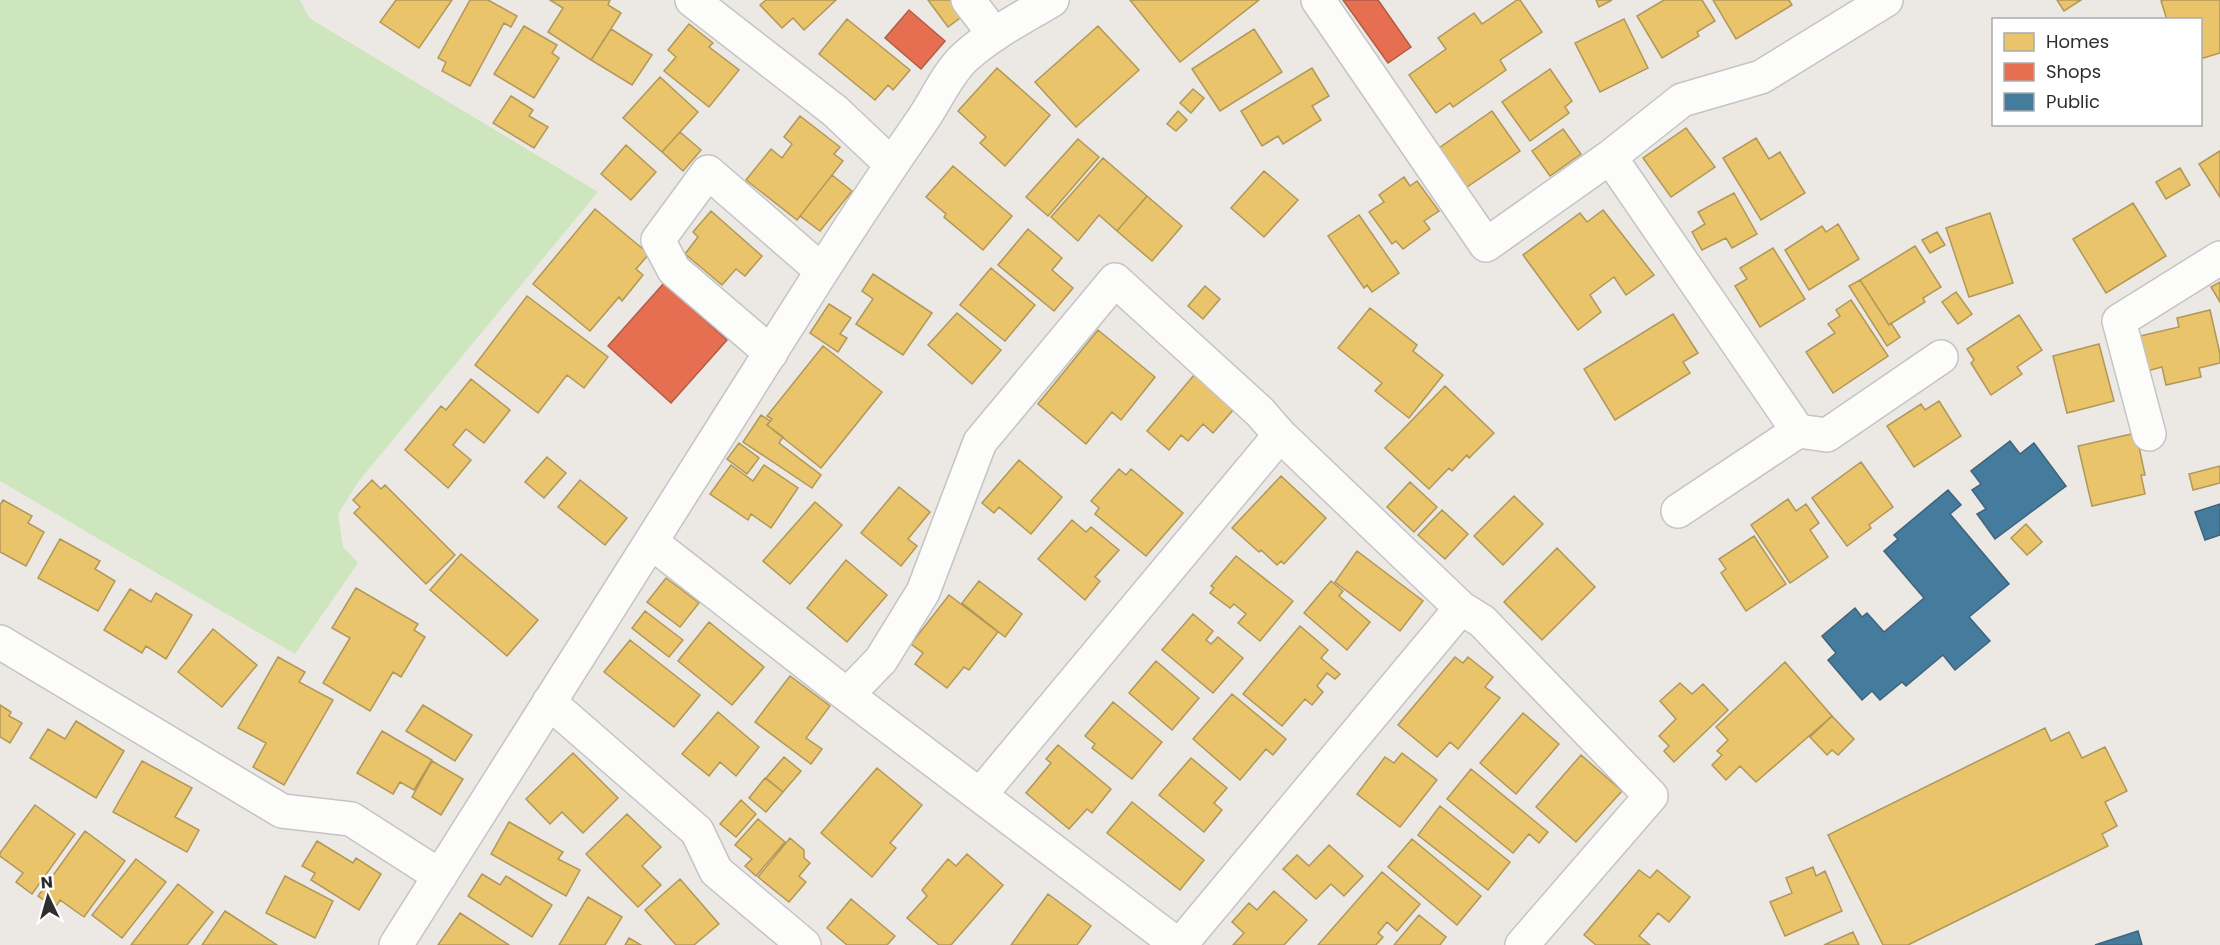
<svg xmlns="http://www.w3.org/2000/svg" width="2220" height="945" font-family="Poppins,sans-serif">
<style>
.green{fill:#cee6be}
.homes{fill:#e9c46a;stroke:#b19758;stroke-width:1.5}
.shops{fill:#e76f51;stroke:#b05c46;stroke-width:1.5}
.public{fill:#457b9d;stroke:#3e647c;stroke-width:1.5}
.lines{fill:none;stroke-linecap:round;stroke-linejoin:round}
.minor-casing{stroke:#c5c4c5;stroke-width:36}
.minor{stroke:#fcfcfb;stroke-width:33}
</style>
<rect width="100%" height="100%" fill="#ece8e4"/>
<path class="green" d="M0 0H300L309 18 598 192 358 482 338 514 343 547 358 563 295 654 0 481Z"/>
<path class="homes" d="M396 0H452L419 48 380 22Z
M470 0H488L517 16 511 27 504 23 470 86 442 71 446 62 438 58Z
M550 0H610L608 5 621 13 591 60 548 32 563 8Z
M766 0H836L804 30 793 18 782 28 760 5Z
M928 0H952L964 15 948 27Z
M1130 0H1259L1180 62Z
M1517 0H1520L1542 32 1500 60 1506 70 1453 107 1450 103 1436 113 1409 75 1446 49 1438 38 1474 13 1482 24Z
M1596 0H1612L1599 7Z
M1664 0H1702L1715 21 1697 32 1699 36 1662 58 1637 16Z
M1713 0H1789L1792 5 1736 39Z
M2057 0H2081L2064 11Z
M2164 0H2220V53L2200 59V20H2167L2161 1Z
M847 19 910 70 893 90 888 85 875 100 819 54Z
M1624 19 1648 68 1600 92 1575 43Z
M689 24 713 43 709 47 739 70 709 107 664 71 676 57 668 50Z
M524 26 557 45 552 53 559 58 534 98 494 74Z
M1098 26 1139 70 1076 127 1035 82Z
M611 29 652 55 632 85 591 60Z
M1254 29 1282 72 1220 111 1192 69Z
M997 68 1050 115 1005 166 980 143 986 137 958 111Z
M1312 68 1329 96 1312 106 1321 120 1283 144 1278 136 1262 146 1241 111Z
M1550 69 1572 101 1565 107 1569 113 1530 141 1502 102Z
M660 77 698 112 662 152 623 118Z
M1193 89 1204 98 1191 113 1180 103Z
M511 96 533 110 529 116 548 127 534 148 493 123Z
M1178 111 1187 120 1176 131 1167 124Z
M1492 111 1520 151 1467 187 1439 148Z
M800 116 840 147 834 154 843 161 797 220 746 180 771 149 782 158 792 144 784 137Z
M1686 128 1715 167 1671 197 1643 158Z
M1563 129 1581 154 1550 176 1532 151Z
M680 132 701 150 683 171 662 152Z
M1756 138 1769 159 1780 152 1805 193 1761 220 1723 158Z
M1078 139 1099 157 1048 216 1026 197Z
M626 145 656 172 631 200 601 174Z
M2220 151V197L2199 164Z
M1103 158 1147 196 1117 231 1099 215 1078 241 1051 217Z
M953 166 1012 216 983 250 944 217 946 214 926 197Z
M2180 168 2190 185 2166 199 2156 182Z
M1264 171 1298 200 1264 237 1231 208Z
M832 175 852 191 820 231 800 216Z
M1404 177 1410 186 1417 181 1439 211 1424 221 1430 229 1403 249 1396 241 1392 244 1369 212 1384 202 1379 195Z
M1734 193 1757 234 1732 248 1726 238 1702 250 1692 232 1705 224 1698 212Z
M1147 196 1182 226 1152 261 1117 231Z
M2133 203 2166 256 2106 293 2073 239Z
M595 209 649 254 636 269 643 275 622 301 619 297 590 331 533 284Z
M1603 210 1654 275 1626 295 1614 277 1590 295 1601 312 1578 330 1523 255 1580 213 1587 222Z
M711 211 762 256 745 276 736 269 722 285 685 254 698 237 693 232Z
M1990 213 2013 283 1969 297 1946 228Z
M1359 215 1399 273 1372 292 1367 285 1364 288 1328 236Z
M1838 224 1859 259 1809 290 1785 250 1822 226 1826 232Z
M1028 229 1062 258 1052 270 1073 288 1054 311 998 265Z
M1937 232 1945 245 1930 253 1922 240Z
M1915 246 1941 287 1923 298 1925 302 1889 325 1860 280Z
M1773 248 1805 299 1760 327 1735 286 1747 279 1740 268Z
M991 268 1035 305 1005 341 960 305Z
M873 274 932 313 903 355 856 324 873 299 862 291Z
M1860 280 1889 325 1891 323 1900 337 1887 346 1849 286Z
M2220 282V302L2211 287Z
M1205 286 1220 299 1203 319 1188 306Z
M1956 292 1972 314 1958 324 1942 302Z
M527 296 608 357 584 388 567 375 538 413 475 365Z
M1851 300 1888 356 1833 393 1806 352 1835 333 1828 324 1840 316 1836 310Z
M829 304 851 318 840 334 847 338 838 352 810 333Z
M1370 308 1417 345 1413 351 1443 375 1409 418 1375 391 1382 383 1338 348Z
M2210 310 2220 354V363L2199 368 2201 377 2166 385 2162 367 2147 371 2140 336 2179 327 2177 318Z
M957 313 1001 350 972 384 928 345Z
M1673 314 1698 353 1683 362 1690 373 1615 420 1584 369Z
M2019 315 2042 350 2017 367 2022 374 1991 395 1971 363 1974 360 1967 349Z
M1098 330 1155 377 1121 420 1112 412 1086 444 1038 404Z
M2099 344 2114 401 2067 413 2053 356Z
M823 346 882 392 821 468 767 425 772 419 767 416Z
M1194 375 1234 409 1213 433 1203 424 1188 441 1181 435 1169 450 1147 431Z
M471 379 510 410 484 443 466 429 453 445 471 460 448 488 405 450 441 406 446 410Z
M1445 386 1494 433 1469 458 1467 455 1452 471 1449 468 1429 489 1385 448Z
M1939 401 1961 436 1914 467 1887 426 1921 404 1925 410Z
M761 415 770 421 767 425 783 437 779 443 821 475 812 488 743 442Z
M2136 433 2145 475H2141L2145 494 2092 506 2078 446Z
M739 443 759 458 747 474 727 459Z
M547 457 566 473 544 498 525 482Z
M1019 460 1062 497 1031 534 999 507 994 513 982 503Z
M1861 462 1893 507 1869 525 1871 528 1847 546 1812 498Z
M731 465 753 481 764 465 798 488 771 528 751 514 748 520 710 494Z
M2220 466V483L2193 490 2189 474Z
M1119 469 1126 475 1131 469 1183 513 1146 556 1095 514 1099 508 1091 501Z
M1281 476 1326 518 1284 564 1281 561 1277 565 1261 550 1259 552 1232 528Z
M372 480 381 489 385 485 455 555 426 584 354 513 360 507 353 500Z
M580 480 627 518 605 545 558 507Z
M1410 482 1437 507 1414 532 1387 507Z
M899 487 930 512 908 539 917 546 901 566 861 533Z
M1514 496 1543 524 1503 565 1474 536Z
M1788 499 1796 511 1806 504 1819 523 1810 530 1828 557 1790 583 1751 525Z
M3 500 32 516 28 523 44 532 26 566 0 552V505Z
M815 502 842 525 790 584 763 561Z
M1442 510 1468 534 1445 559 1418 535Z
M1072 520 1086 532 1091 527 1119 550 1095 577 1100 581 1085 600 1038 559Z
M2026 524 2042 542 2027 555 2011 538Z
M1754 536 1786 584 1746 611 1721 573 1726 569 1719 559Z
M60 539 100 561 95 569 115 581 98 611 38 578Z
M1557 548 1595 587 1542 640 1504 602Z
M1357 551 1423 601 1400 631 1335 582Z
M461 554 538 620 507 656 430 590Z
M1236 556 1293 601 1260 641 1238 623 1246 614 1234 604 1230 608 1210 593 1214 588 1211 586Z
M846 560 887 595 847 642 807 608Z
M666 578 699 603 680 627 647 602Z
M979 581 1022 614 1005 637 962 603Z
M1331 581 1343 591 1339 596 1370 622 1347 650 1304 613Z
M356 588 418 624 414 630 425 637 401 677 393 672 370 711 323 683 350 638 332 628Z
M130 589 151 602 156 593 192 615 166 659 146 646 142 653 104 630Z
M949 595 998 632 969 670 964 667 947 688 915 664 923 653 911 644Z
M645 611 683 640 669 657 632 628Z
M1193 614 1213 631 1206 640 1211 644 1218 637 1243 658 1213 693 1162 650Z
M709 622 764 667 732 705 678 661Z
M1300 626 1328 650 1321 658 1340 674 1335 679 1327 673 1317 686 1323 692 1312 705 1305 699 1282 726 1243 694Z
M213 629 257 665 222 707 178 672Z
M630 640 700 695 674 727 604 672Z
M278 657 305 672 299 682 333 700 284 785 253 767 266 743 238 728Z
M1455 657 1463 663 1468 657 1493 677 1485 687 1500 698 1458 749 1450 742 1437 757 1398 725Z
M1156 661 1199 698 1172 730 1129 693Z
M1785 662 1832 716 1756 782 1740 766 1726 780 1712 765 1722 755 1717 751 1728 740 1716 727Z
M790 676 830 706 806 738 822 749 811 764 755 722Z
M1680 683 1692 694 1703 684 1728 710 1674 762 1664 751 1669 746 1659 736 1676 719 1660 701Z
M1232 694 1286 739 1273 755 1266 749 1240 780 1193 739Z
M1113 702 1162 742 1132 779 1092 748 1095 744 1085 736Z
M0 705 11 712 9 716 22 723 10 743 0 737Z
M423 705 472 735 455 761 406 731Z
M718 712 759 747 736 776 720 762 709 776 682 754Z
M1523 713 1559 744 1516 794 1480 763Z
M1832 716 1854 739 1838 755 1832 750 1827 755 1810 737Z
M76 721 124 751 96 798 30 758 48 729 65 739Z
M2045 728 2051 741 2069 732 2082 758 2105 747 2127 791 2105 802 2117 826 2102 834 2108 846 1908 945H1883L1828 835Z
M382 731 432 760 414 790 400 782 393 794 357 773Z
M1058 745 1111 789 1092 813 1087 809 1069 829 1026 793 1051 763 1046 759Z
M573 753 618 798 583 833 562 812 550 824 526 799Z
M1402 753 1437 780 1400 827 1357 794 1385 757 1394 763Z
M1581 755 1622 791 1576 842 1536 807Z
M784 757 801 771 783 792 766 778Z
M1191 758 1227 788 1214 803 1222 810 1204 832 1159 795Z
M142 761 192 788 175 817 199 830 187 852 113 812Z
M432 761 463 779 441 815 412 797Z
M877 768 922 805 890 843 896 848 872 877 821 833Z
M1471 769 1548 832 1539 843 1529 834 1513 853 1447 799Z
M765 778 783 792 766 812 749 798Z
M741 800 756 814 736 837 720 824Z
M1132 802 1204 860 1180 890 1107 833Z
M35 805 75 834 32 894 16 882 23 873 0 856V853Z
M1440 806 1510 862 1488 890 1418 835Z
M627 814 661 847 642 866 661 885 638 907 586 854Z
M758 819 785 842 756 876 745 866 752 859 735 845Z
M509 822 563 852 558 859 580 870 566 896 491 854Z
M85 831 125 861 84 917 60 900 55 908 38 896Z
M790 838 804 850V858L810 863 799 876 806 882 789 902 758 877Z
M1412 839 1481 896 1457 925 1388 867Z
M317 841 353 863 356 858 381 874 359 910 311 880 315 873 302 866Z
M1329 845 1363 876 1344 896 1331 884 1316 899 1283 869 1297 855 1309 866Z
M967 854 1003 885 951 945H939L907 918 927 896 922 890 948 859 956 866Z
M136 859 166 882 122 938 92 915Z
M1813 867 1816 876 1825 871 1842 911 1785 936 1770 902 1792 893 1786 878Z
M1639 870 1650 878 1657 870 1690 897 1669 922 1658 913 1639 936 1650 945H1596L1584 935Z
M1382 872 1420 904 1397 931 1387 922 1378 933 1383 937 1376 945H1318Z
M482 874 500 885 506 876 552 905 532 937 468 896Z
M285 876 333 901 315 938 266 913Z
M680 879 719 924 694 945H676L645 910Z
M178 884 213 912 187 945H131Z
M1274 891 1307 920 1284 945H1233L1244 933 1232 922 1249 903 1257 910Z
M1048 894 1091 926 1077 945H1011Z
M588 897 622 917 605 945H559Z
M851 899 895 936 887 945H847L827 928Z
M225 911 277 945H202Z
M460 913 509 945H438Z
M1419 915 1446 937 1440 945H1394Z
M1853 932 1859 945H1824Z
M629 938 641 945H625Z"/>
<path class="shops" d="M1343 0H1378L1411 47 1388 63Z
M909 10 945 41 921 69 885 38Z
M664 283 727 340 671 403 608 346Z"/>
<path class="public" d="M2010 441 2020 454 2034 443 2066 486 1995 539 1977 514 1986 509 1972 490 1981 484 1971 471Z
M1948 490 1961 505 1950 514 2009 584 1969 617 1990 641 1955 670 1943 655 1906 686 1902 682 1880 700 1872 691 1862 700 1828 660 1836 653 1822 636 1855 608 1862 617 1867 613 1884 632 1924 598 1884 551 1898 539 1894 535Z
M2220 504V535L2205 540 2195 512Z
M2138 931 2142 945H2095Z"/>
<g class="lines">
<defs>
<path id="minor" d="M692 0 835 111 891 164
M968 0 994 34
M1318 0 1486 245 1610 157 1682 100 1761 77 1886 0
M1610 157 1798 431 1827 435 1941 357
M771 353 674 270 658 240 708 172 822 271
M2149 434 2119 321 2220 258
M1678 511 1798 431
M651 542 847 695 1178 945
M1461 608 1482 621 1651 796 1522 945
M0 642 282 811 351 819 440 876
M847 695 881 660 923 592 980 442 1115 280 1260 412 1280 435
M549 702 697 831 716 871 804 945
M980 795 1280 435 1461 608 1180 945
M396 945 822 271C854 221 887 171 921 122 936 101 945 77 964 58 990 34 1022 18 1052 0"/>
</defs>
<use href="#minor" class="minor-casing"/>
<use href="#minor" class="minor"/>
</g>
<rect x="1992" y="18" width="210" height="108" fill="#ffffff" stroke="#ababab" stroke-width="1.5"/>
<rect x="2004" y="33" width="30" height="18" fill="#e9c46a" stroke="#ababab" stroke-width="1.5"/>
<text x="2046" y="48" font-size="18" fill="#2e2e2e">Homes</text>
<rect x="2004" y="63" width="30" height="18" fill="#e76f51" stroke="#ababab" stroke-width="1.5"/>
<text x="2046" y="78" font-size="18" fill="#2e2e2e">Shops</text>
<rect x="2004" y="93" width="30" height="18" fill="#457b9d" stroke="#ababab" stroke-width="1.5"/>
<text x="2046" y="108" font-size="18" fill="#2e2e2e">Public</text>
<g transform="translate(48 897) rotate(355)" stroke="#ffffff" stroke-width="4.5" paint-order="stroke">
<path d="M0-4.5L10 22L0 15L-10 22Z" fill="#2e2e2e"/>
<text y="-9" font-size="16" font-weight="bold" text-anchor="middle" fill="#2e2e2e">N</text>
</g>
</svg>
